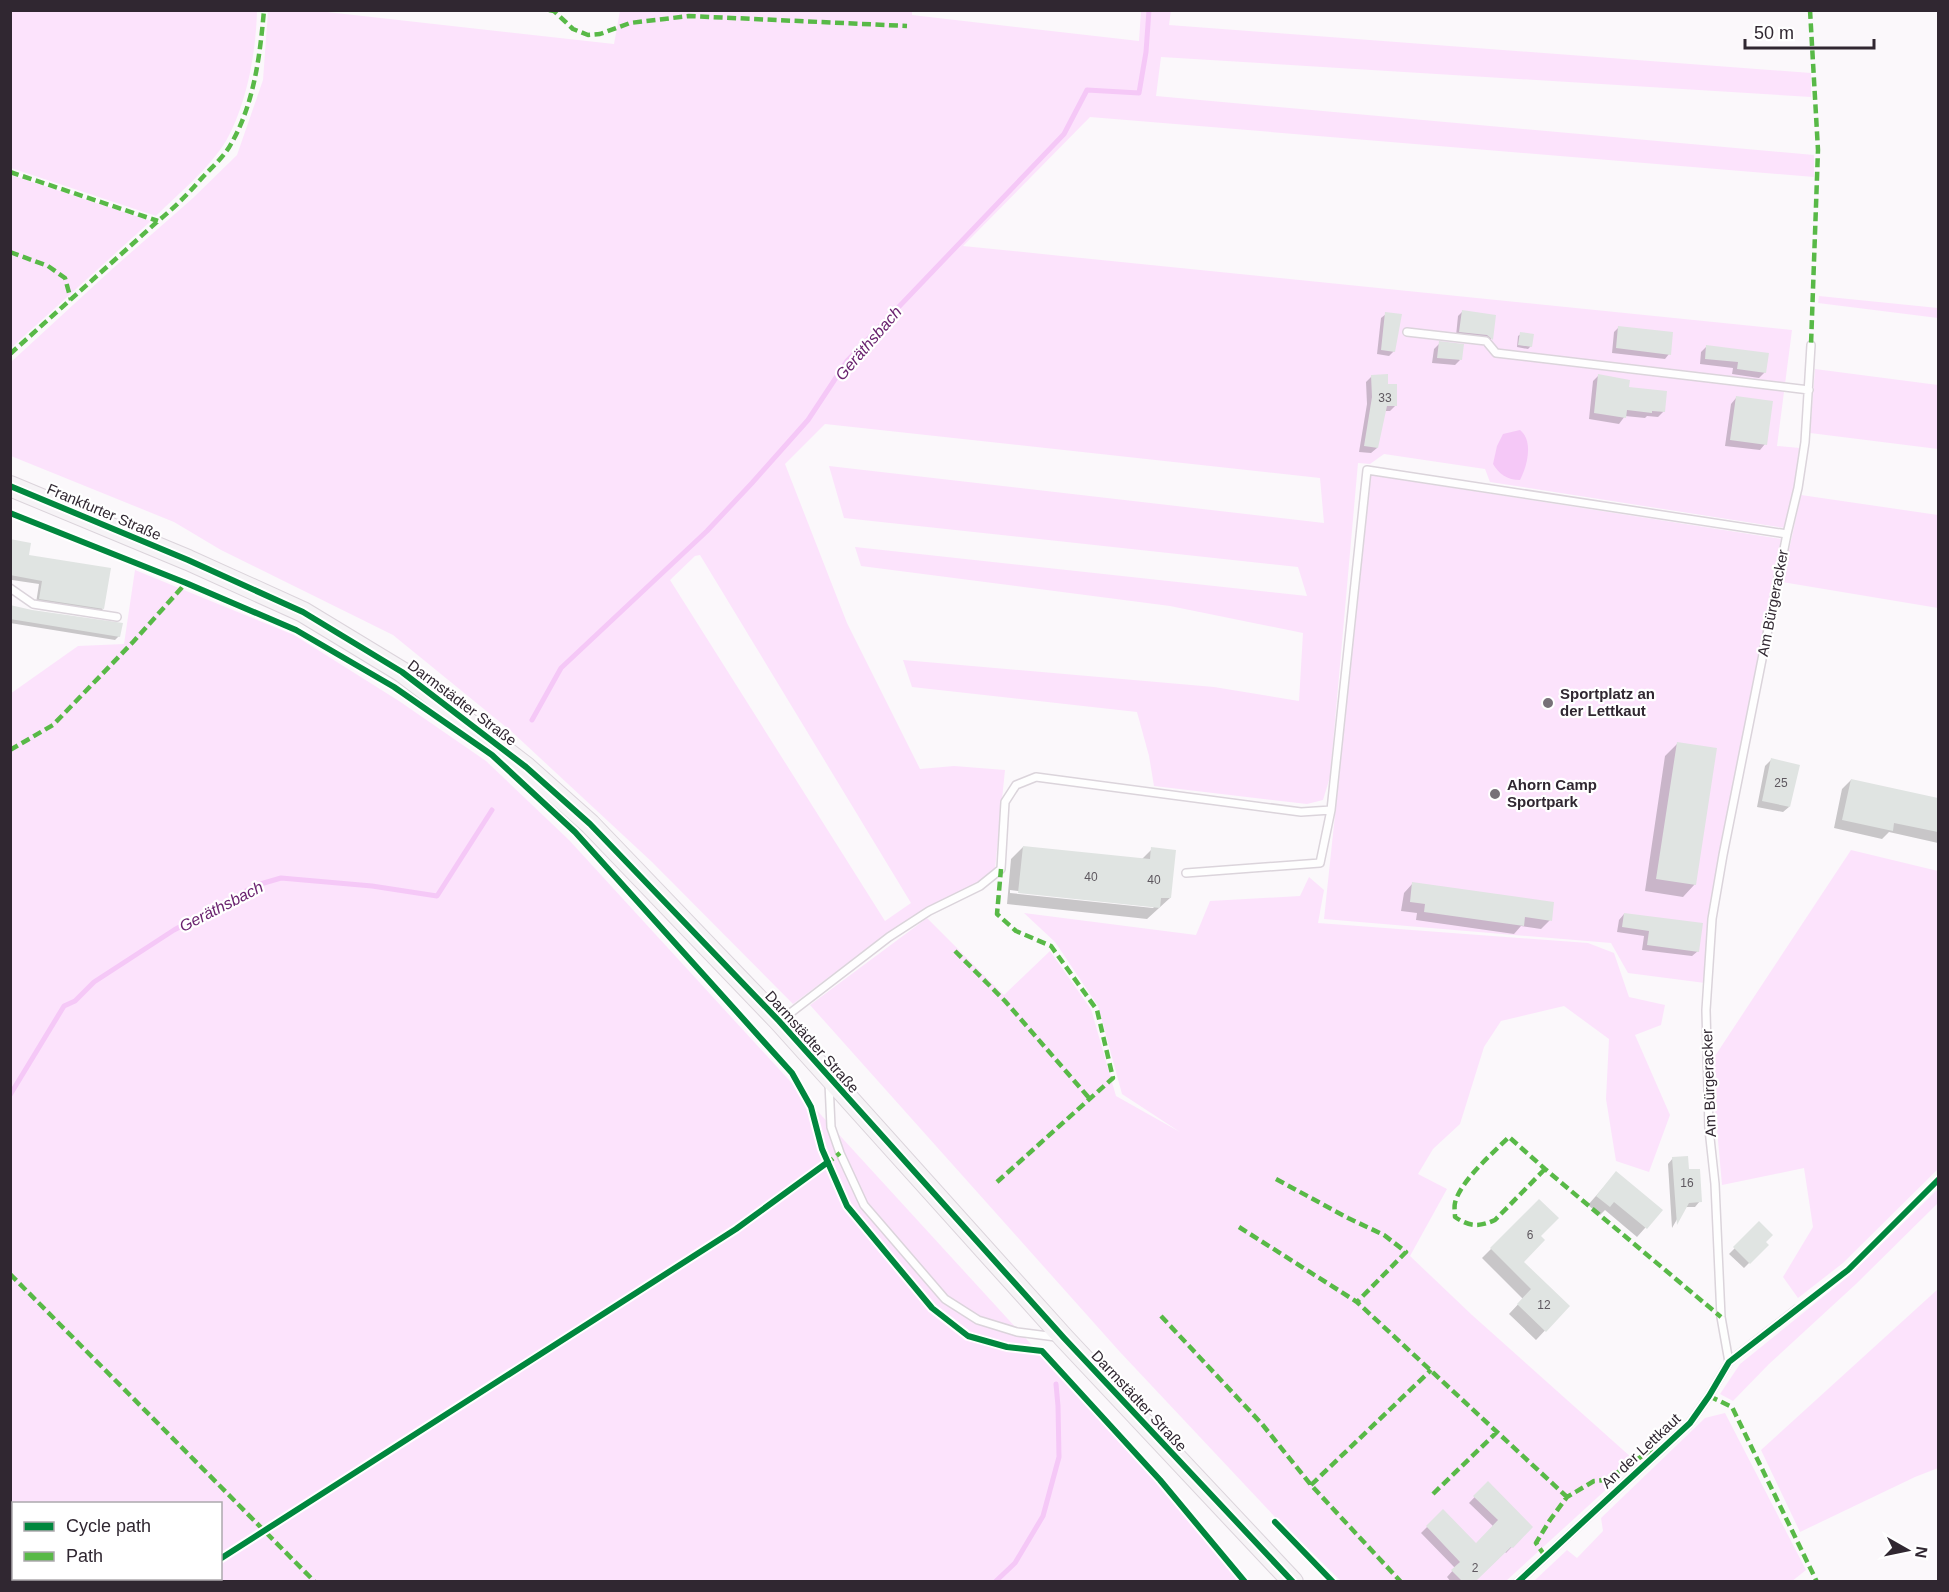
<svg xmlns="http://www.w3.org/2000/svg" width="1949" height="1592" font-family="Helvetica,sans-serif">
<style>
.green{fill:#fce3fc;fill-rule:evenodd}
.water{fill:#f5c8f7}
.shadow{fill:#0003;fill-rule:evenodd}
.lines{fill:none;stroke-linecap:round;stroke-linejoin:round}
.stream{stroke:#f5c8f7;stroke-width:5}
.building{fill:#e0e4e2}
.service-casing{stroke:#dbd4db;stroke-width:10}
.secondary-casing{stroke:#dbd4db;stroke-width:22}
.service{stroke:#fefefe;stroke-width:7}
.secondary{stroke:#f6f3f6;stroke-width:20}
.quiet{stroke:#58b947;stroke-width:4.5;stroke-dasharray:9 4.5;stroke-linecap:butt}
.cycleway-casing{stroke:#fff;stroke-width:10}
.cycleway{stroke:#00873e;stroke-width:6}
.poi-dot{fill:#777078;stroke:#fff;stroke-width:2}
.labels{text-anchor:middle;stroke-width:4.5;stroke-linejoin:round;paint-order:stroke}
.number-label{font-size:12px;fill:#5e585f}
.street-label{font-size:15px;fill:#302731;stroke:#fff}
.poi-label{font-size:15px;font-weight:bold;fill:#302731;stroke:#fff;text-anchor:start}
.water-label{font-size:16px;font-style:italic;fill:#6a236f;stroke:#fff}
</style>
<rect width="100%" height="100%" fill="#fbf8fb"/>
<path class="green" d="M11 10 257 11C256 52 247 104 226 141 209 169 179 193 156 216L11 168Z
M1171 10 1169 25 1811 73V97L1161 57 1156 96 1814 155V177L1090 117 963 246 1792 330 1777 446 1800 448 1795 489 1785 528 1490 482 1485 469 1384 454 1370 464 1358 463 1330 777 1323 800 1307 804 1154 786 1149 756 1137 712 912 687 903 660 1214 687 1299 701 1303 633 1170 606 861 566 855 547 1307 596 1298 567 844 518 829 466 1324 523 1320 478 825 424 785 464 847 623 920 769 954 766 1005 770 995 869 978 884 925 910 892 930 793 1004 652 862 511 731 393 635 221 550 174 522 11 456V362L111 270 193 198 237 155 263 80 268 11H318L614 44 620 11H912V15L1139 41 1141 11ZM700 555 911 903 885 921 670 580 695 556Z
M11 175 151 221 11 348 10 175Z
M1819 296 1938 308V318L1818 303Z
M1815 369 1938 385V449L1810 433Z
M1371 475 1781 539 1709 919 1705 983 1628 973 1611 943 1324 919Z
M1801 495 1938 515V608L1782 582Z
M135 570 294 635 399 701 486 761 569 840 1248 1581H11L10 694 78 646 124 644ZM14 1504H220V1578H14Z
M1851 850 1938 871V1169L1843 1263 1798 1298 1783 1277 1813 1227 1804 1168 1722 1185 1711 1062Z
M1309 877 1324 890 1318 923 1588 943 1614 953 1629 997 1665 1005 1661 1025 1635 1035 1670 1115 1649 1172 1616 1161 1606 1099 1609 1039 1564 1006 1501 1021 1484 1047 1460 1124 1433 1149 1418 1174 1447 1189 1410 1256 1472 1315 1632 1458 1610 1486 1506 1581H1341L1274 1516 1120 1352 810 1005 927 918 1004 995 1050 951 1091 1009 1116 1096 1180 1132 1122 1094 1098 1006 1055 942 1024 913 1196 935 1210 901 1300 896Z
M1938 1189V1203L1856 1284 1769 1364 1733 1401 1720 1394 1740 1364 1850 1275Z
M1938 1289V1468L1915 1477 1800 1532 1761 1450Z
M1725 1413 1806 1570 1791 1582 1534 1581 1567 1550 1577 1558 1603 1531 1601 1518 1705 1418Z"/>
<path class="water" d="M1520 430C1534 441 1527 467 1520 480 1507 480 1499 474 1493 464L1497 446 1503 434Z"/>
<path class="shadow" d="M1462 312 1494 317 1491 339 1487 343 1456 336 1458 316Z
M1386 314 1394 351 1389 356 1377 354 1381 318Z
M1619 327 1669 354 1665 359 1612 353 1614 332Z
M1521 334 1531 346 1528 349 1517 347 1518 336Z
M1440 343 1460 360 1455 365 1432 363 1434 349Z
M1707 346 1765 372 1759 378 1732 374 1733 368 1700 364 1701 352Z
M1599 375 1628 388 1664 411 1658 417 1647 416 1645 418 1625 416 1619 424 1589 419 1593 381Z
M1372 376 1387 385 1396 405 1390 411H1385L1377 448 1371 453 1359 452 1367 404 1366 382Z
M1736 398 1765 444 1760 450 1725 446 1731 404Z
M10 541 27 556 103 609 99 613 36 603 39 584 12 580 10 584Z
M10 606 119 636 115 640 10 623Z
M1677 744 1695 884 1683 897 1645 891 1665 756Z
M1771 760 1789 807 1783 812 1757 807 1765 766Z
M1851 780 1938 799V843L1889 832 1882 839 1834 828 1842 789Z
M1023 847 1141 860 1152 849 1170 898 1147 919 1007 904 1011 859ZM1010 890 1155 906 1153 908 1010 893Z
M1413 883 1550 920 1541 929 1521 926 1514 934 1416 920 1417 913 1401 911 1404 893Z
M1624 914 1698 951 1692 956 1642 950 1644 936 1617 932 1619 920Z
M1673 1158 1688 1171 1700 1201 1695 1207H1684L1672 1228 1668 1164Z
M1616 1173 1661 1210 1637 1237 1605 1210 1600 1215 1588 1205Z
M1539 1201V1236L1522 1262 1568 1306 1536 1340 1509 1314 1523 1299 1482 1258Z
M1759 1224 1764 1242 1767 1245 1744 1268 1729 1254Z
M1488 1483 1531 1527 1506 1553 1505 1552 1474 1582H1451L1447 1577 1455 1568 1421 1533 1443 1511 1476 1545 1494 1527 1469 1503Z"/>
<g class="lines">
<path class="stream" d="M532 720 561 668 707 531 752 483 808 420 847 361 1064 134 1087 90 1139 93 1146 52 1149 10
M10 1095 64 1006 75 1001 94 982 174 930 257 885 281 878 372 886 437 896 492 810
M995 1582 1015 1563 1043 1516 1059 1457 1058 1406 1056 1384"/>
</g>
<path class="building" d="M1462 310 1496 315 1493 340 1487 335 1459 332Z
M1385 312 1402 314 1395 352 1381 350Z
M1618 326 1673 332 1671 355 1616 348Z
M1520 332 1534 334 1532 347 1518 345Z
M1439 341 1464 344 1462 360 1437 358Z
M1706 345 1769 353 1766 373 1737 369 1738 362 1705 359Z
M1388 374V384H1397V406H1387L1378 448 1364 446 1372 397 1371 375Z
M1598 374 1630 380 1629 387 1667 391 1665 412 1652 411V413L1627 410 1626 418 1594 413Z
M1736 396 1773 401 1767 445 1730 440Z
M10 539 31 543 29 555 111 568 104 609 39 599 42 581 10 575Z
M10 605 32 610 123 623 120 637 10 619Z
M1677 742 1717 748 1696 885 1656 879Z
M1771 758 1800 765 1790 807 1762 801Z
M1851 779 1938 798V832L1894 823 1893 831 1842 820Z
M1023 846 1150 859 1151 847 1176 850 1171 898H1161L1160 908 1018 893Z
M1412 882 1554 902 1552 921 1525 917 1524 926 1424 912 1425 904 1410 902Z
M1624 913 1703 923 1699 952 1647 945 1649 931 1622 927Z
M1688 1156 1689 1169H1700L1702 1202 1689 1203 1677 1225 1672 1157Z
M1616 1171 1663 1210 1647 1229 1614 1202 1610 1207 1596 1196Z
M1539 1199 1559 1218 1541 1236 1545 1240 1524 1262 1570 1306 1546 1332 1517 1304 1531 1289 1490 1248Z
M1759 1221 1773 1235 1766 1242 1769 1245 1750 1264 1733 1247Z
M1488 1481 1533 1527 1513 1548 1511 1547 1476 1581H1462L1451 1570 1460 1562 1426 1526 1443 1509 1476 1543 1498 1520 1473 1496Z"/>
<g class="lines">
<defs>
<path id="service" d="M1407 332 1486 341 1496 353 1809 390
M10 588 33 604 117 617
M1186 873 1320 863 1331 810 1367 470 1787 534
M780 1021 889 937 929 911 980 886 1001 869 1005 802 1016 785 1036 777 1301 812 1331 810
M829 1083 831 1127 840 1153 864 1205 945 1299 978 1320 1017 1332 1056 1337
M1729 1362 1721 1317 1715 1184 1709 1129 1706 1010 1712 919 1723 855 1787 534 1798 488 1805 442 1811 345
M1518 1582 1690 1423 1709 1396 1729 1362 1797 1309"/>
<path id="secondary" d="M10 486 188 560 303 612 402 672 526 767 590 824 779 1021 1064 1338 1293 1582"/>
</defs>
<use href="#service" class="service-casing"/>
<use href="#secondary" class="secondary-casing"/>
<use href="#service" class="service"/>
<use href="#secondary" class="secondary"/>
<path class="quiet" d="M549 10 554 11 573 29 588 35 600 34 630 23 689 16 907 26
M1810 10 1818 150 1811 345
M10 172 158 221
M10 252 48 266 65 278 71 300
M10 354 158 221C174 208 187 195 201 179 211 168 224 157 231 144 254 104 260 56 264 10
M10 750 53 725 133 642 186 583
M955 951 1005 1001 1090 1099
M826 1164 840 1153
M1545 1169 1495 1220C1479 1227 1470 1227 1455 1217 1455 1213 1454 1207 1455 1203 1460 1181 1494 1152 1509 1137L1545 1169 1721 1317
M1276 1179 1348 1218 1384 1235 1406 1252 1357 1302
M997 1182 1113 1078 1097 1010 1051 946 1016 931 997 914 1001 869
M1239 1227 1357 1302 1567 1497
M10 1274 315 1582
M1161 1316 1262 1424 1311 1485 1401 1582
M1709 1396 1732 1407 1817 1582
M1311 1485 1431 1370
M1433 1494 1497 1432
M1545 1556 1536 1543 1550 1520 1567 1497 1594 1481 1606 1480 1653 1449
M185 1582 190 1578"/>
<defs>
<path id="cycleway" d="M10 486 188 560 303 612 402 672 526 767 590 824 779 1021 1064 1338 1293 1582
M10 513 186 583 296 630 394 687 492 755 575 832 792 1073 811 1107 822 1149 847 1206 932 1308 968 1336 1007 1347 1042 1351 1160 1480 1245 1582
M1275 1522 1333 1582
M220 1559 736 1229 828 1162
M1518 1582 1690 1423 1709 1396 1729 1362 1848 1270 1938 1180"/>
</defs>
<use href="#cycleway" class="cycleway-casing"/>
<use href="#cycleway" class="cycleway"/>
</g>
<g class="poi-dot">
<circle cx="1548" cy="703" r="6"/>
<circle cx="1495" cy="794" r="6"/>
</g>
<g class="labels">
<g class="number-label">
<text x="1385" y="402">33</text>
<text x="1781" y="787">25</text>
<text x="1091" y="881">40</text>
<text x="1154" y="884">40</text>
<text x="1687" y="1187">16</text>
<text x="1530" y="1239">6</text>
<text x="1544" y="1309">12</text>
<text x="1475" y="1572">2</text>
</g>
<g class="street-label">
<text transform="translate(104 512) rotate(23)" y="5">Frankfurter Straße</text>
<text transform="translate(1773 603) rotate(-79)" y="5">Am Bürgeracker</text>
<text transform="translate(462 703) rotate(37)" y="5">Darmstädter Straße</text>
<text transform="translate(812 1042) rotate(48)" y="5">Darmstädter Straße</text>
<text transform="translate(1709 1083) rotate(-92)" y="5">Am Bürgeracker</text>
<text transform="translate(1139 1401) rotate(47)" y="5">Darmstädter Straße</text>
<text transform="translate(1641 1451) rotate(-43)" y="5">An der Lettkaut</text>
</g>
<g class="poi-label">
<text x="1560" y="699">Sportplatz an<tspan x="1560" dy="17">der Lettkaut</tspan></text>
<text x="1507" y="790">Ahorn Camp<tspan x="1507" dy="17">Sportpark</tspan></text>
</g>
<g class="water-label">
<text transform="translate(868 343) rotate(-49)" y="6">Geräthsbach</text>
<text transform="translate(221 906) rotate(-27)" y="6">Geräthsbach</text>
</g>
</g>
<rect width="1949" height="1592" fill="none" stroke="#302731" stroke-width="24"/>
<rect x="12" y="1502" width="210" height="78" fill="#ffffff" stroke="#aca9ad" stroke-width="1.5"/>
<rect x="24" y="1522" width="30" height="9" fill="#00873e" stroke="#aca9ad" stroke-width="1.5"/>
<text x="66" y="1532" font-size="18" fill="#302731">Cycle path</text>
<rect x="24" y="1552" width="30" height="9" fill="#58b947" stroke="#aca9ad" stroke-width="1.5"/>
<text x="66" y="1562" font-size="18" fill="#302731">Path</text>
<g transform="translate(1907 1550) rotate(99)" stroke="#ffffff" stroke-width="4.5" paint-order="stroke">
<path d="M0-4.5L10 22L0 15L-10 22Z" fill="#302731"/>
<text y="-9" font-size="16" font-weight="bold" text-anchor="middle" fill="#302731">N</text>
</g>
<path d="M1745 39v9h129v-9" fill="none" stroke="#302731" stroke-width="3"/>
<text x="1754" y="39" font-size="18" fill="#302731" stroke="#ffffff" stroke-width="4.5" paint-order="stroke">50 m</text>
</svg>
